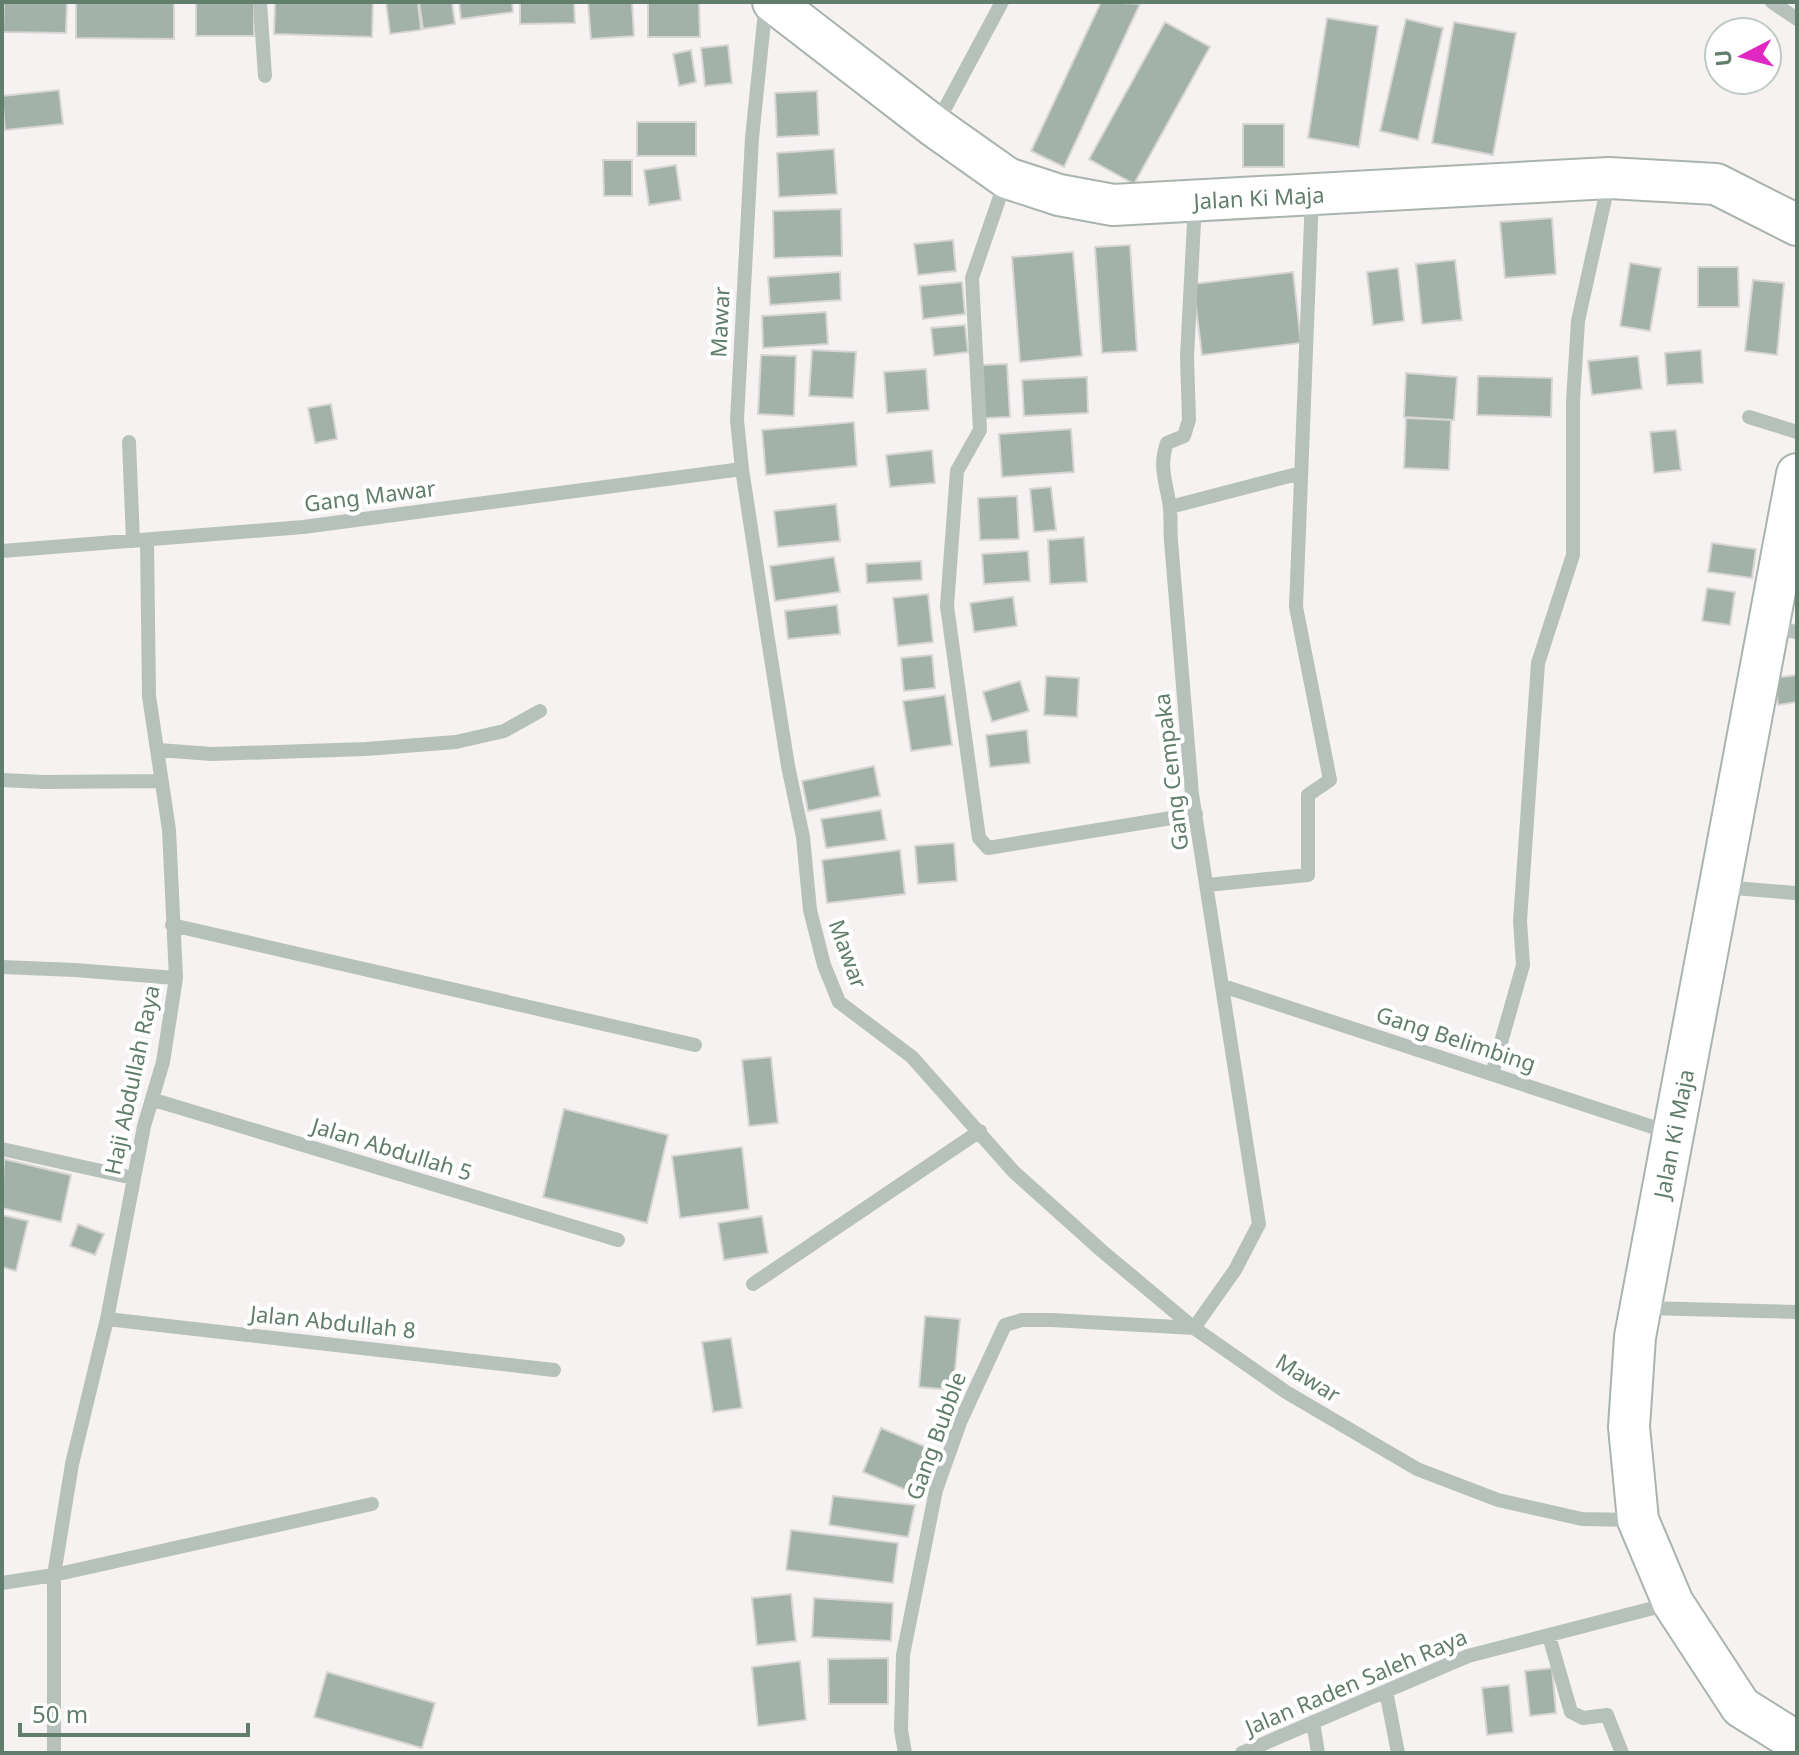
<svg xmlns="http://www.w3.org/2000/svg" width="1799" height="1755" font-family="'Noto Sans',sans-serif">
<style>
.building{fill:#a3b2a8;stroke:#d7d5d5;stroke-width:2}
.lines{fill:none;stroke-linecap:round;stroke-linejoin:round}
.major-casing{stroke:#a9b4ad;stroke-width:44}
.minor{stroke:#b7c1bb;stroke-width:14}
.major{stroke:#fff;stroke-width:40}
.labels{text-anchor:middle;stroke-width:8;stroke-linejoin:round;paint-order:stroke}
.street-label{font-size:22px;fill:#617d6b;stroke:#fff}
</style>
<rect width="100%" height="100%" fill="#f6f2f2"/>
<path class="building" d="M4 2H67L66 33 3 32Z
M76 2H174V39L76 38Z
M196 2H254V36H196Z
M275 2H373L372 37 274 34Z
M386 2H418L421 30 390 34Z
M419 2H452L455 24 423 29Z
M459 2H512L513 12 461 19Z
M520 2H574L575 23 520 24Z
M588 2H632L634 36 591 39Z
M648 2H699L700 37H648Z
M1101 2 1140 4 1064 167 1031 151Z
M1327 18 1378 26 1359 147 1308 138Z
M1406 19 1443 28 1418 140 1380 131Z
M1165 22 1210 47 1134 184 1089 159Z
M1454 22 1516 33 1493 155 1432 143Z
M728 45 732 83 705 86 701 48Z
M691 50 696 82 679 86 673 54Z
M59 90 63 124 5 130 2 96Z
M817 91 819 135 777 137 775 93Z
M637 122H696V156H637Z
M1243 124H1284V167H1243Z
M834 149 837 194 779 197 777 153Z
M603 160H632V196H604Z
M676 165 681 200 649 205 644 170Z
M841 209 842 256 774 258 773 211Z
M1552 218 1556 274 1505 278 1500 222Z
M953 240 956 271 918 275 914 244Z
M1130 245 1137 351 1102 353 1095 247Z
M1073 252 1082 356 1020 362 1012 257Z
M1455 260 1462 320 1422 324 1416 264Z
M1630 263 1661 268 1650 331 1620 326Z
M1698 267H1738L1739 307H1698Z
M1398 268 1404 321 1373 325 1367 272Z
M840 272 841 300 770 305 768 277Z
M1293 272 1301 343 1202 355 1193 284Z
M1753 280 1784 283 1777 355 1745 351Z
M962 282 965 314 923 319 920 286Z
M826 312 828 344 763 348 762 316Z
M965 325 968 352 934 356 931 328Z
M812 350 856 352 853 398 809 396Z
M1701 350 1703 383 1667 385 1665 353Z
M761 355 796 356 794 416 758 414Z
M1638 356 1642 389 1592 395 1588 361Z
M1007 364 1010 417 985 418 982 365Z
M926 369 929 410 887 413 884 372Z
M1406 373 1457 377 1454 420 1404 417Z
M1478 376 1552 378 1551 417 1477 415Z
M1087 377 1088 413 1024 416 1022 380Z
M331 404 337 439 315 443 308 408Z
M1406 418 1451 420 1449 470 1404 468Z
M854 422 857 466 766 475 762 430Z
M1071 429 1074 472 1002 477 999 434Z
M1676 430 1681 470 1654 473 1650 432Z
M932 450 935 483 890 487 886 455Z
M1051 487 1056 530 1034 532 1030 489Z
M1017 496 1019 539 980 540 978 498Z
M836 504 840 541 778 547 774 511Z
M1084 537 1087 582 1050 584 1048 540Z
M1712 543 1756 549 1752 578 1708 572Z
M1028 551 1030 581 984 584 982 554Z
M834 557 840 592 775 601 770 566Z
M921 561 922 580 867 583 866 564Z
M1707 588 1735 592 1730 625 1702 621Z
M928 594 933 642 898 646 893 598Z
M1013 597 1017 626 974 632 970 603Z
M837 605 840 634 788 639 785 611Z
M932 655 935 688 904 691 901 658Z
M1797 675V702L1778 705 1774 678Z
M1046 676 1079 678 1077 717 1044 715Z
M1020 681 1029 711 992 722 983 692Z
M945 695 952 745 911 751 903 701Z
M1027 730 1030 763 990 767 986 735Z
M874 766 880 796 808 811 802 781Z
M881 810 886 840 826 848 821 819Z
M954 843 957 881 918 884 915 846Z
M900 850 905 894 827 903 822 860Z
M771 1057 778 1123 749 1126 742 1060Z
M564 1109 668 1135 647 1223 543 1197Z
M742 1147 749 1209 680 1218 672 1156Z
M4 1159 71 1175 61 1222 2 1208Z
M2 1215 28 1221 16 1271 2 1267Z
M762 1216 768 1253 724 1260 718 1223Z
M78 1224 104 1234 95 1255 70 1246Z
M925 1316 960 1319 953 1390 919 1387Z
M731 1338 742 1408 713 1412 702 1342Z
M881 1428 938 1452 920 1496 863 1472Z
M833 1496 915 1505 908 1537 829 1525Z
M791 1530 898 1543 893 1583 786 1570Z
M791 1594 796 1641 757 1645 752 1598Z
M814 1598 893 1603 891 1641 812 1637Z
M888 1658V1704H829L828 1659Z
M800 1661 806 1720 758 1726 752 1667Z
M1552 1668 1556 1713 1530 1716 1525 1671Z
M327 1672 435 1703 422 1748 314 1717Z
M1509 1685 1513 1732 1487 1735 1482 1688Z"/>
<g class="lines">
<defs>
<path id="major" d="M773 2 935 127 1007 178 1059 195 1113 205 1609 178 1716 184 1797 225
M1797 474 1635 1337 1629 1427 1638 1520 1673 1603 1741 1707 1797 1742"/>
</defs>
<use href="#major" class="major-casing"/>
<path class="minor" d="M260 2 265 76
M766 2 752 138 737 420 742 469 767 633 788 766 803 837 810 910 824 965 839 1002 912 1057 1014 1172 1102 1251 1194 1328 1286 1392 1417 1469 1498 1500 1582 1519 1634 1520
M1772 2 1797 19
M936 125 1002 2
M1005 182 972 278 980 430 957 471 947 606 979 838 988 848 1196 814
M1749 417 1797 432
M129 442 133 541
M1170 507 1301 473
M2 551 303 527 742 469
M1772 628 1797 632
M158 750 212 754 366 749 456 742 504 731 540 711
M2 780 44 782 161 781
M1207 885 1308 875V795L1330 780 1296 607 1312 196
M1722 887 1795 893
M172 925 695 1045
M2 967 75 970 176 978
M1223 986 1671 1133
M1492 1074 1523 965 1520 921 1538 663 1573 555V401L1578 321 1609 181
M154 1100 618 1240
M2 1149 133 1178
M753 1284 980 1131
M1645 1308 1797 1312
M107 1319 554 1370
M2 1583 54 1575 372 1504
M1549 1636 1571 1712 1583 1718 1607 1715 1622 1753
M1386 1691 1398 1753
M1313 1722 1318 1753
M54 1753V1575L72 1464 107 1319 144 1126 163 1062 176 978 169 830 149 696 147 540
M905 1753 901 1730 903 1655 936 1490 961 1420 1005 1325 1022 1320H1052L1194 1328 1235 1270 1259 1224 1192 794 1171 541C1170 530 1171 519 1170 508 1167 484 1158 467 1167 443L1184 436 1189 420 1187 357 1195 203
M1242 1753 1468 1656 1669 1604"/>
<use href="#major" class="major"/>
</g>
<g class="labels">
<g class="street-label">
<text transform="translate(1259 198) rotate(-3)" y="8">Jalan Ki Maja</text>
<text transform="translate(720 322) rotate(-87)" y="8">Mawar</text>
<text transform="translate(370 496) rotate(-7)" y="8">Gang Mawar</text>
<text transform="translate(1171 772) rotate(-97)" y="8">Gang Cempaka</text>
<text transform="translate(848 954) rotate(70)" y="8">Mawar</text>
<text transform="translate(1456 1039) rotate(18)" y="8">Gang Belimbing</text>
<text transform="translate(132 1080) rotate(-78)" y="8">Haji Abdullah Raya</text>
<text transform="translate(1674 1134) rotate(-79)" y="8">Jalan Ki Maja</text>
<text transform="translate(392 1149) rotate(17)" y="8">Jalan Abdullah 5</text>
<text transform="translate(333 1322) rotate(6)" y="8">Jalan Abdullah 8</text>
<text transform="translate(1308 1378) rotate(32)" y="8">Mawar</text>
<text transform="translate(936 1436) rotate(-70)" y="8">Gang Bubble</text>
<text transform="translate(1356 1682) rotate(-23)" y="8">Jalan Raden Saleh Raya</text>
</g>
</g>
<rect width="1799" height="1755" fill="none" stroke="#617d6b" stroke-width="8"/>
<g transform="translate(1743 56) rotate(264)"><circle r="38" fill="#ffffff" stroke="#c0cbc4" stroke-width="2"/>
<path d="M0-6L14 30L0 20L-14 30Z" fill="#e028c3"/>
<text y="-12" font-size="22" font-weight="bold" text-anchor="middle" fill="#617d6b">U</text>
</g>
<path d="M20 1723v12h228v-12" fill="none" stroke="#617d6b" stroke-width="4"/>
<text x="32" y="1723" font-size="24" fill="#617d6b" stroke="#ffffff" stroke-width="6" paint-order="stroke">50 m</text>
</svg>
